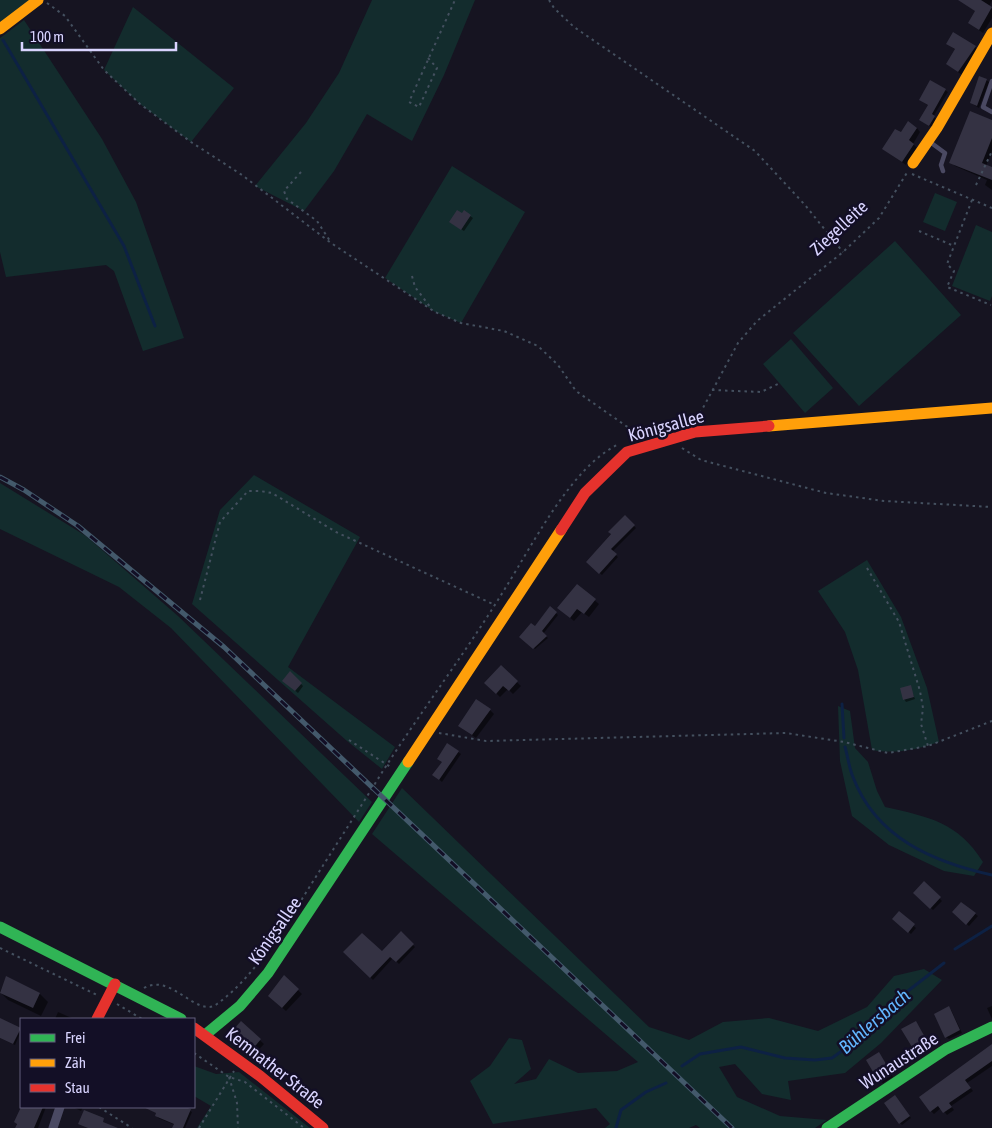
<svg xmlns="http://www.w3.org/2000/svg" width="992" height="1128" font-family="'Asap Condensed',sans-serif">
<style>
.green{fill:#132c2d}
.shadow{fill:#0007}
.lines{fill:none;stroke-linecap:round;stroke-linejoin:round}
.stream{stroke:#0d2144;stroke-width:3}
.building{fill:#343243}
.path{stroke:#44505f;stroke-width:2;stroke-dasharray:2.5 4;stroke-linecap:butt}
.lane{stroke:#4a4962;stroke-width:4.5}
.street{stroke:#4a4962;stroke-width:9}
.fast{stroke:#30b455;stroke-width:11}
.slow{stroke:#ff9f0a;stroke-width:11}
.jam{stroke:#e5322d;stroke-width:11}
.rail-casing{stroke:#43596b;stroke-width:5}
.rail{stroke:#130f26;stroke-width:3;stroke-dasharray:9;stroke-linecap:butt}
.labels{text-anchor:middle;stroke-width:5;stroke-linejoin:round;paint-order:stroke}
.street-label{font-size:18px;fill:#d9d4ff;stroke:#130f26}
.water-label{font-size:19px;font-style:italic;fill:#62b6ff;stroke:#130f26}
</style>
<rect width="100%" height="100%" fill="#161421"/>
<path class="green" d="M0 0H38L0 29Z
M372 0H475L444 75 412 141 367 114 334 171 304 211 255 186 306 123 339 73Z
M133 7 234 88 191 142 140 104 104 70Z
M24 20 102 139 136 202 184 338 143 351 114 271 106 265 6 277 0 252V38Z
M452 166 525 212 461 323 435 312 385 278Z
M935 193 957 202 945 231 923 222Z
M976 225 992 232V296L990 301 952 286Z
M895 241 961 315 859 406 793 333Z
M791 339 833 388 805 413 763 364Z
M254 475 360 537 288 667 395 747 382 769 347 741 192 604 220 510Z
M0 483 86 536 178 616 372 802 359 822 171 628 119 587 0 529Z
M867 560 901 617 927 688 939 742C916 750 896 754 872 750L858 670 845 632 818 591Z
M838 706 850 711 855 748 868 762 877 791 885 807C929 817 958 822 983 862L974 876 944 871 889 845 852 816 840 761Z
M402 788 649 1027 689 1040 723 1022 769 1018 818 1031 867 1007 894 976 924 969 942 980 881 1043 845 1073 788 1081 791 1100 762 1094 735 1064 719 1067 737 1097 780 1116 827 1120 815 1128H700L696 1125 689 1128H605L610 1124 596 1108 493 1124 470 1081 490 1066 509 1038 522 1040 531 1069 514 1084 536 1079 549 1059 578 1073 617 1071 638 1062 372 834Z
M194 1066 216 1074 239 1072 310 1128H197L211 1106 194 1096Z"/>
<path class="shadow" d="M970 0H992L989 7 992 9V18L983 33 969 23 976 12Z
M947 44 975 47 979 51 962 75 947 64 956 50Z
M986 80 989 82 979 108 971 103Z
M931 82 948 92 933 117 936 119 931 127 922 121 929 106 920 100Z
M992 122V151L986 166 992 168V190L985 185 987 180 955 166 951 162Z
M917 128 920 132 913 144 917 148 906 165 883 149 901 134Z
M470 216 473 218 464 231 453 224Z
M625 517 636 528 612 552 618 557 602 575 587 562Z
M577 586 599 604 589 617 582 612 574 621 563 612Z
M550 608 558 615 543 634 548 638 535 649 521 637 535 628Z
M501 667 521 686 513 694 508 689 500 697 486 683Z
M290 673 303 686 298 693 286 683Z
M910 687 915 699 906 702 904 699Z
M490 710 494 714 476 738 463 729Z
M458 752 461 754 442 782 436 777Z
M924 883 942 901 933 910 915 893Z
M961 903 978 916 969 926 953 912Z
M899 913 916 928 911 934 894 919Z
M401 933 415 947 399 964 393 958 373 980 345 952 382 953Z
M284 977 302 994 286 1011 273 1000Z
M6 978 40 994 48 1002 41 1016 8 1000 0 992Z
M992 1006V1019L987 1008Z
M951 1010 962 1033 949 1039 946 1037Z
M58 1012 74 1019H55Z
M0 1019 21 1031 15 1045 0 1038Z
M241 1023 264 1044 252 1057 233 1040Z
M918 1025 927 1041 915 1049 913 1046Z
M992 1046V1066L967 1083 973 1091 951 1106 954 1110 947 1115 941 1108 934 1114 931 1111Z
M881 1056 893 1077 883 1083 880 1081Z
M897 1099 911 1118 902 1125 900 1123Z
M23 1107H46L38 1128H15Z
M73 1107H83L81 1111Z
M143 1107H182L192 1112 185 1128H174L175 1125 158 1118 157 1113Z"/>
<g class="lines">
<path class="stream" d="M3 40 124 246 155 326
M842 704 844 738
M845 747C848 757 849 768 853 777 876 838 933 862 992 875
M955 949 992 926
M682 1066 700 1054 741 1047 785 1058 815 1060 832 1058 846 1048 904 994 944 963
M616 1128 621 1110 646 1092 666 1083"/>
</g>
<path class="building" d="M958 0H981L992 7 979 30 968 23 975 11Z
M953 32 976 46 958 72 946 64 955 49 946 44Z
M979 76 987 79 977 106 970 103Z
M930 80 946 89 932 114 935 116 929 126 919 120 928 105 919 100Z
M970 111 992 120V138L982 163 992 167V180L949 163Z
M908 121 917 128 909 140 914 144 902 162 882 149 895 129 901 132Z
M457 210 462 213 464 210 471 215 461 230 449 222Z
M625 515 635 525 611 549 617 554 599 574 586 562 611 534 608 532Z
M577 584 596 599 584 614 577 609 570 618 557 608Z
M550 606 557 612 542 631 547 636 533 649 519 637 531 623 535 626Z
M501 665 518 681 509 691 503 686 496 694 484 683Z
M290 671 302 683 295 691 282 681Z
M911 685 914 697 903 700 900 688Z
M476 699 491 709 472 735 458 726Z
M447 743 459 751 439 780 432 775 442 762 437 759Z
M924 881 941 897 930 909 913 893Z
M961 902 976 913 966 925 952 912Z
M899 911 915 924 908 933 892 919Z
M401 931 414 944 396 962 390 957 370 978 343 952 362 933 382 951Z
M284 975 299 989 282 1008 268 996Z
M6 976 40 993 33 1008 0 993Z
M949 1006 960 1030 945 1038 934 1014Z
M0 1018 21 1028 13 1044 0 1038Z
M241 1021 261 1039 248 1055 227 1037Z
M916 1021 926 1039 912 1047 901 1029Z
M992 1044V1061L965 1080 971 1088 949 1103 952 1107 943 1113 938 1106 930 1112 919 1097Z
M879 1052 892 1074 879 1082 866 1060Z
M895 1095 910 1116 899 1124 884 1103Z
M21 1107H43L34 1128H15L17 1124 14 1122Z
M143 1107H185L191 1109 183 1128H172L174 1124 155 1116 156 1113Z
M84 1110 104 1118 103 1122 118 1128H88L78 1124Z"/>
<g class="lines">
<path class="path" d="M549 0 554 8 574 27 755 151 805 205 843 252
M47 3 65 16 104 70 140 104 191 142 242 175 331 243 435 312 461 323 504 331 538 346 558 365 576 391 639 435
M428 58 437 68 419 107 409 102 455 0
M301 172 284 191 287 199 317 221 330 241
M912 174 992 208
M976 185 992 151
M972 200 947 264 954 271 947 287 991 305
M919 231 954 246
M412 276 415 287 431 308
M712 390 761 392 778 384
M697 419 738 343 757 321 843 252 879 218 908 171
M631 439 663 426 697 418
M682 448 701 460 826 493 884 501 992 507
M867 568 899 622 920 691 923 708 921 724 928 746
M200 600 220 522 248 491H260L272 493 336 532 495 605
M439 733 486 741 786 733 844 742 888 753 928 746 992 721
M349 740 392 768
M0 948 97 995
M144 988C171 972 197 1019 217 1004 253 978 278 935 302 899 328 857 355 816 381 774 421 711 467 651 506 587 533 544 571 468 617 445
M117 1004 142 1019
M194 1053 229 1077 245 1082 304 1128
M229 1077 237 1103 238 1128
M99 1107 132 1128
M199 1128 234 1071"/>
<path class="lane" d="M992 81 983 107 992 112
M930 142 945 153 941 165 943 171"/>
<path class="street" d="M53 1128 60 1107"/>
<path class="fast" d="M0 927 181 1019
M205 1035 240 1006 268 973 408 762
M827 1128 946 1049 992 1027"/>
<path class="slow" d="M0 29 38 0
M913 163 937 128 992 33
M769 426 992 408
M408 762 561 530"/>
<path class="jam" d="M561 530 585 493 627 452 695 432 769 426
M97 1019 115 984
M194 1028 260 1076 323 1128"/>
<defs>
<path id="rail" d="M0 477 24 490 78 526 224 647 732 1128"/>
</defs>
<use href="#rail" class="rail-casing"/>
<use href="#rail" class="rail"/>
</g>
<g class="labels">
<g class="street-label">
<text transform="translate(839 228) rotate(-43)" y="6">Ziegelleite</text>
<text transform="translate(666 426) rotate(-15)" y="6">Königsallee</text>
<text transform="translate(275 931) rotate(-55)" y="6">Königsallee</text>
<text transform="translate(899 1061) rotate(-33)" y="6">Wunaustraße</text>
<text transform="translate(275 1068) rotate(38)" y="6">Kemnather Straße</text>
</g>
<g class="water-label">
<text transform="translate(874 1021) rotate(-41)" y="7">Bühlersbach</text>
</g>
</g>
<rect x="20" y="1018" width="175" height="90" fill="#130f26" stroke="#625e7d"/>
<rect x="30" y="1034" width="25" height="8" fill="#30b455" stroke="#625e7d"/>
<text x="65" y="1043" font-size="15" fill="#d9d4ff">Frei</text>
<rect x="30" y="1059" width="25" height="8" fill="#ff9f0a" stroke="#625e7d"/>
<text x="65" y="1068" font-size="15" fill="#d9d4ff">Zäh</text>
<rect x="30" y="1084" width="25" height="8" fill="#e5322d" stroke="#625e7d"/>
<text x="65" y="1093" font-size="15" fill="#d9d4ff">Stau</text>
<path d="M22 42v8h154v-8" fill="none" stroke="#d9d4ff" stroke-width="2.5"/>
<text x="30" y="42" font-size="15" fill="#d9d4ff" stroke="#130f26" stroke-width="4" paint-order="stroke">100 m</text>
</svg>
